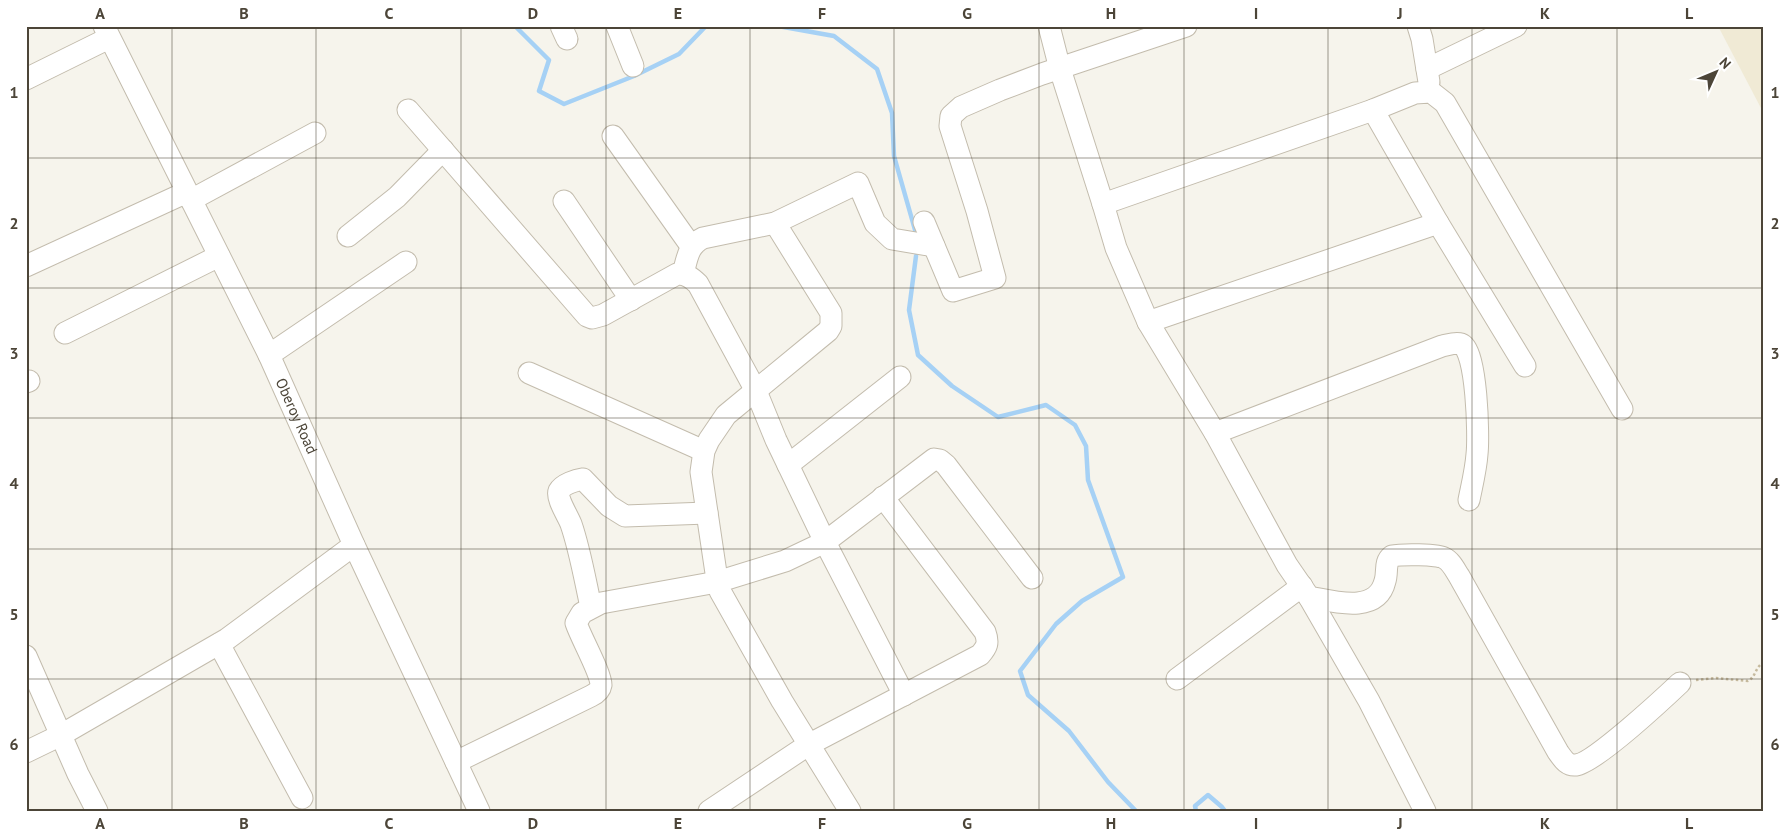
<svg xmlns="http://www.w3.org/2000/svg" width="1789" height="837" font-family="'PT Sans',sans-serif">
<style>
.education{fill:#f0ead5}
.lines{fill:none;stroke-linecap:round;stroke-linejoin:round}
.stream{stroke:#a6d1f5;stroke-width:4.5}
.minor-casing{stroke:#c3bcad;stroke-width:23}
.path{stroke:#c5b99d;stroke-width:2.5;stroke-dasharray:2.5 2.5;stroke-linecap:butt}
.minor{stroke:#fff;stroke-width:21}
.grid{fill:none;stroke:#4c4538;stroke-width:1;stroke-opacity:0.55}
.labels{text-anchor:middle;stroke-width:4;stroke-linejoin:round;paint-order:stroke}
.street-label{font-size:15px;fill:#4c4538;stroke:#fff}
.neatline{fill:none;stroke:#4c4538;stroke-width:2}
.grid-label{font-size:16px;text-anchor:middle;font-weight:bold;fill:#4c4538}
</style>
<rect width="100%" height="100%" fill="#f6f4ec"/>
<path class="education" d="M1718 26H1763V112Z"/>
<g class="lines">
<path class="stream" d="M515 26 549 60 539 91 564 104 634 76 679 54 706 26
M778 26 834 36 877 69 892 113 894 156 917 237
M916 256 909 310 918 355 952 386 998 417 1046 405 1075 425 1086 446 1088 480 1123 577 1082 601 1056 624 1020 671 1028 695 1069 731 1108 782 1136 811
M1196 811 1195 806 1208 795 1222 807 1225 811"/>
<defs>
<g id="minor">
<path id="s1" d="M104 26 269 355 354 545 479 811"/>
<path d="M561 26 567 39"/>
<path d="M617 26 633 66"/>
<path d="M1049 26 1060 69 1103 204 1116 248 1148 322 1215 433 1287 565 1309 597C1332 601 1377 615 1385 581 1388 572 1384 562 1392 556 1401 554 1438 554 1444 558 1451 561 1455 570 1459 576L1558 752C1563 759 1567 766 1576 765 1594 763 1663 699 1680 683"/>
<path d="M1418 26 1422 39 1429 82"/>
<path d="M1427 69 1516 26"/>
<path d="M26 79 109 38"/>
<path d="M408 110 587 316 592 318 603 315 677 274C686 273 692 278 698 284L756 391 776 440 825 542 904 695"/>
<path d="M1373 110 1438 223 1525 366"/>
<path d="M613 136 691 246"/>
<path d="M191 200 315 133"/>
<path d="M564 201 631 300"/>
<path d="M1103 204 1373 110 1415 93 1431 92 1445 103 1622 409"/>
<path d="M924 222 953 291 995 278 977 211 950 126 951 116 961 107 1000 90 1042 74 1186 26"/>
<path d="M775 223 831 313V326L828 331 726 415 709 440 704 451 701 472 716 573 720 591 782 701 850 811"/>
<path d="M348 236 397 197 443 150"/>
<path d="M26 266 187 192"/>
<path d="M683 274C687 259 688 245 703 238L775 223 858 183 875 223 892 239 934 246"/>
<path d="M1148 322 1438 223"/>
<path d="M65 333 219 256"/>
<path d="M269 355 406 262"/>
<path d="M529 373 704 451"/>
<path d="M26 382 29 381"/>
<path d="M1215 433 1442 346C1448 345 1455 342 1461 344 1477 349 1479 437 1477 454 1476 469 1472 485 1469 500"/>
<path d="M788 465 900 377"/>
<path d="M1309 597 1369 701 1425 811"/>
<path d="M591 607C585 580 580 550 571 524 568 516 556 498 559 491 563 484 576 480 583 479L609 506 625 516 707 513"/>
<path d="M219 644 302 798"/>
<path d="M26 656 78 774 97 811"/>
<path d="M1177 679 1302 586"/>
<path d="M26 752 61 735 227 639 354 545"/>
<path d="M456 762 591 696C595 694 600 691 601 685 601 673 581 638 576 623L582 613 601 603 717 582 785 561 825 542 934 459 940 460 946 465 1032 578"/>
<path d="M709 811 808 745 980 655C987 647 989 643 985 632L883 497"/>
</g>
</defs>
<use href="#minor" class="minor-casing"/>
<path class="path" d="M1696 680 1716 678 1748 681C1756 677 1755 667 1763 663"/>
<use href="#minor" class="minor"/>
</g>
<path class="grid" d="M172 26V811M316 26V811M461 26V811M606 26V811M750 26V811M894 26V811M1039 26V811M1184 26V811M1328 26V811M1472 26V811M1617 26V811M26 158H1763M26 288H1763M26 418H1763M26 549H1763M26 679H1763"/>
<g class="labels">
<g class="street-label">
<text dy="5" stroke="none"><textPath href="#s1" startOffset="435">Oberoy Road</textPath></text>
</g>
</g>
<rect width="1789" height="837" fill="none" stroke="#ffffff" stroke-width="55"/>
<g transform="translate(1716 72) rotate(46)" stroke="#ffffff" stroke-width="4" paint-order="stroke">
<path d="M0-4L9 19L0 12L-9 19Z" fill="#4c4538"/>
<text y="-8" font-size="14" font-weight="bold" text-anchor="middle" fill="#4c4538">N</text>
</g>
<rect x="28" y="28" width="1734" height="782" class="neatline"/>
<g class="grid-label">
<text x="100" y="19">A</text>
<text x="244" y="19">B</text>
<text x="389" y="19">C</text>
<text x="533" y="19">D</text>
<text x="678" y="19">E</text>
<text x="822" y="19">F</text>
<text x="967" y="19">G</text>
<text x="1111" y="19">H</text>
<text x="1256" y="19">I</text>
<text x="1400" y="19">J</text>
<text x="1545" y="19">K</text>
<text x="1689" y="19">L</text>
<text x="14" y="98">1</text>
<text x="1775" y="98">1</text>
<text x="14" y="229">2</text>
<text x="1775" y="229">2</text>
<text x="14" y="359">3</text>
<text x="1775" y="359">3</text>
<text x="14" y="489">4</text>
<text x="1775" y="489">4</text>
<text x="14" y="620">5</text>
<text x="1775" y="620">5</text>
<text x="14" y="750">6</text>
<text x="1775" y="750">6</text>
<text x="100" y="829">A</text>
<text x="244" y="829">B</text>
<text x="389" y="829">C</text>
<text x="533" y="829">D</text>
<text x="678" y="829">E</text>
<text x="822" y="829">F</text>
<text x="967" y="829">G</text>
<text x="1111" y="829">H</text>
<text x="1256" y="829">I</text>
<text x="1400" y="829">J</text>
<text x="1545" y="829">K</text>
<text x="1689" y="829">L</text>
</g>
</svg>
